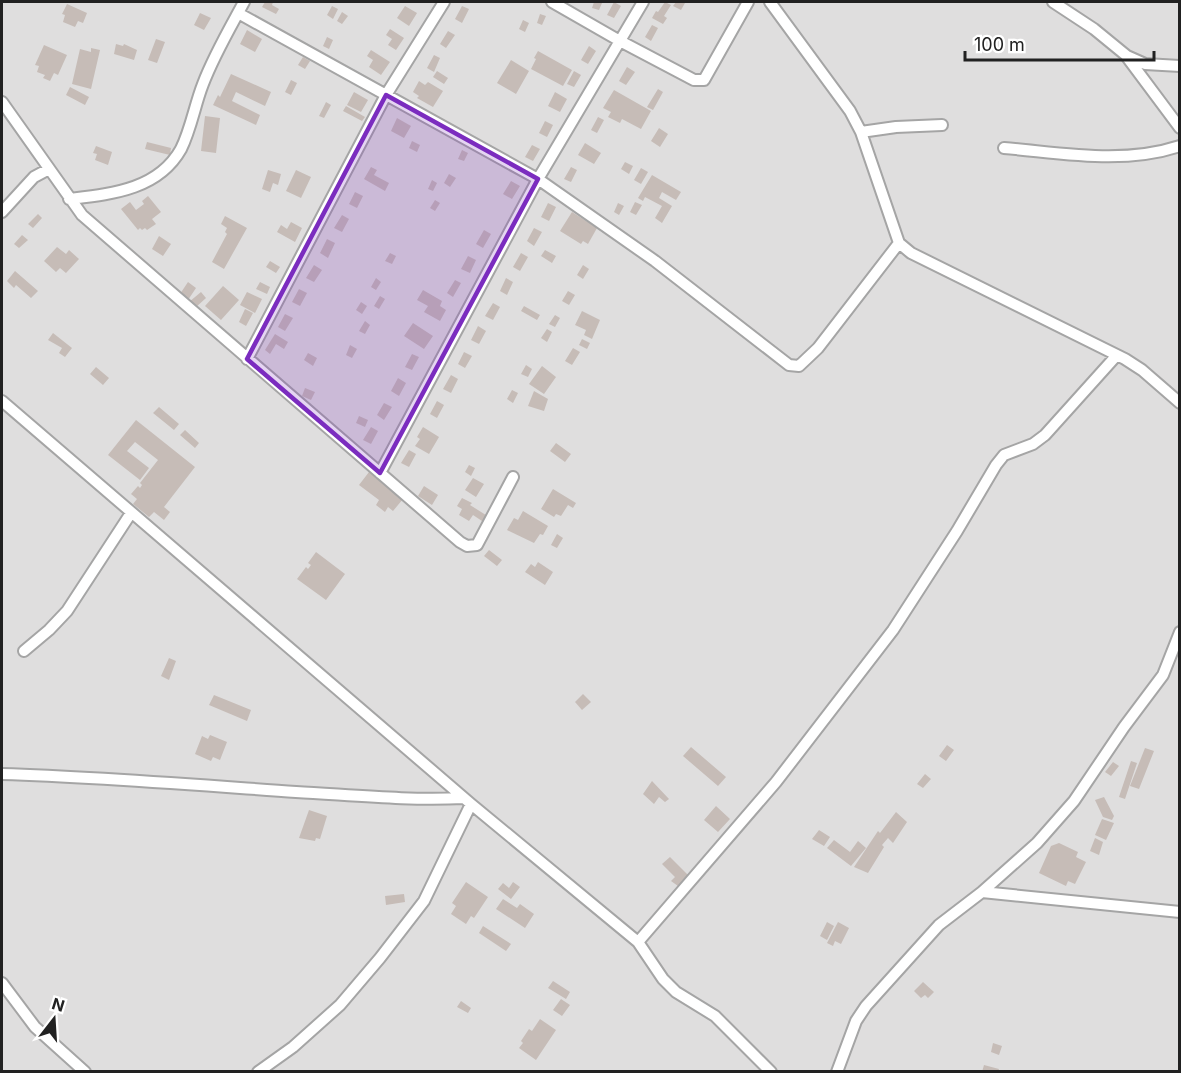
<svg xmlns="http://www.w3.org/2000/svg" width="1181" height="1073" font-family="Inter,sans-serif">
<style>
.residential{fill:#dfdede}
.building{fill:#c6bcb7}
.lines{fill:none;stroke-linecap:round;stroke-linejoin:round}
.street-casing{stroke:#a5a5a5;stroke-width:14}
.street{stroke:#fff;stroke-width:10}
.marked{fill:#7b2cbf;fill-opacity:0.2;stroke:#7b2cbf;stroke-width:4.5;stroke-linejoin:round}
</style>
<rect width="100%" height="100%" fill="#f1ede8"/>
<path class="residential" d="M2 2H1179V1071H2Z"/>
<path class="building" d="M265 2H273L272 5 279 9 276 14 262 7Z
M594 2 602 3 599 10 592 8Z
M614 2 621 6 614 18 607 15Z
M665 2 671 5 664 16 667 18 663 24 652 18 656 11 658 12Z
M676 2 685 3 681 10 673 6Z
M67 4 87 13 83 23 78 21 75 27 63 22 65 15 62 14Z
M332 6 338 9 333 19 327 15Z
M405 6 417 13 409 26 397 18Z
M462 6 469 9 462 23 455 19Z
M342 12 348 16 342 24 337 21Z
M200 13 211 18 204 30 194 25Z
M540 14 546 16 542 25 537 23Z
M523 20 529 23 525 32 519 29Z
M652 25 658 28 651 41 645 37Z
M390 29 404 38 396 50 388 45 392 39 386 35Z
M247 30 262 39 255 52 240 44Z
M448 31 455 35 446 48 440 44Z
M327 37 333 40 329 49 323 46Z
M156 39 165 42 157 63 148 60Z
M116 44 123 46 124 44 137 50 134 60 114 54Z
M44 45 67 55 58 75 54 73 50 81 43 78 45 75 37 72 39 66 35 65Z
M589 46 596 51 588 64 581 60Z
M91 48 100 50 91 89 72 84 80 49 91 52Z
M371 50 390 62 381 75 369 67 373 60 367 56Z
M538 51 572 70 563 86 531 69 536 59 534 58Z
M434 55 440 58 434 72 427 68Z
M303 57 310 61 305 69 298 65Z
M511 60 529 71 516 94 497 83Z
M627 67 635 72 626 85 619 81Z
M437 71 448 78 444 84 433 77Z
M574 71 581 75 574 87 567 84Z
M231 74 271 92 265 106 236 92 232 101 260 115 256 125 213 105 218 95 220 97Z
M291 80 297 83 291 95 285 92Z
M419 81 425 85 428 82 443 91 433 107 417 98 419 96 413 92Z
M70 87 89 97 85 105 66 95Z
M658 89 663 92 653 110 647 107Z
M614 90 651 111 641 129 622 119 620 123 608 117 611 112 603 108Z
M354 92 368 100 361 112 347 105Z
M555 92 567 99 560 112 548 106Z
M326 102 331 105 324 118 319 116Z
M346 106 365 117 362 121 343 111Z
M205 116 220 118 216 153 201 151Z
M598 117 604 120 597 133 591 130Z
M397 118 411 126 404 138 391 131Z
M545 121 553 125 547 137 539 133Z
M659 128 668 134 660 147 651 141Z
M412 141 420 145 417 152 409 148Z
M147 142 171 148 170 155 145 149Z
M585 143 601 153 594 164 578 155Z
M532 145 540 149 533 161 525 157Z
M96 146 112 152 108 165 95 160 97 154 93 153Z
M462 150 468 153 464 161 458 159Z
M625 162 633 166 629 174 621 169Z
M371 167 377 170 374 175 389 183 385 191 364 179Z
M571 167 577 170 571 182 564 179Z
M641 168 648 172 641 184 634 180Z
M268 170 281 174 278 185 273 183 270 192 262 189Z
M296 170 311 177 301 198 286 191Z
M449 174 456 178 450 187 444 183Z
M652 175 681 192 676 200 662 192 659 198 672 206 662 223 655 218 662 206 645 197 643 201 638 198Z
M432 180 437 183 433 191 428 189Z
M511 181 520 186 512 199 503 194Z
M355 192 363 196 357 208 349 204Z
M148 196 161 212 152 219 156 224 147 230 145 228 142 230 140 228 138 230 121 209 130 202 136 210 144 204 142 201Z
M435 200 440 203 435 211 430 208Z
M635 202 642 205 636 215 630 212Z
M548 203 556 207 549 221 541 217Z
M618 203 624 206 619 215 614 212Z
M572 212 597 228 588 244 583 241 581 244 560 231Z
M38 214 42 218 33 228 28 224Z
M342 215 349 219 342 232 334 228Z
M225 216 247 228 224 269 212 262 227 234 225 232 227 228 221 224Z
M291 222 302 228 295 242 277 232 281 225 287 229Z
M534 228 542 232 534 246 527 241Z
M484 230 491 234 483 248 476 244Z
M22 235 28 240 19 248 14 244Z
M159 236 171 244 163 256 152 249Z
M327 239 335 243 328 258 320 253Z
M57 247 66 254 69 250 79 259 66 273 60 268 56 272 44 261Z
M545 250 556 256 552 263 541 256Z
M390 253 396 256 392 264 385 261Z
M521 253 528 257 520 271 513 267Z
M468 256 476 260 470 273 461 269Z
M270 261 280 267 276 273 266 267Z
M314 265 322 270 314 282 306 278Z
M583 265 589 269 583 279 577 275Z
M15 271 38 291 31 298 16 285 14 288 7 281Z
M376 278 381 282 376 290 371 287Z
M506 278 513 282 507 295 500 291Z
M455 280 461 283 453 297 447 293Z
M188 282 196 288 188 300 180 294Z
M260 282 270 287 267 294 256 289Z
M223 286 239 300 221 320 205 306Z
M299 289 307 293 300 306 292 302Z
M423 290 442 301 440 306 446 310 440 321 424 312 428 306 417 300Z
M568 291 575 295 569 305 562 301Z
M201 292 206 298 195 308 189 302Z
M247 292 262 299 255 313 240 305Z
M380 296 385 299 379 309 374 306Z
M361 302 367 306 362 314 356 310Z
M493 303 500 307 493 320 485 316Z
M524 306 540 315 537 320 521 311Z
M245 309 253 313 246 326 239 322Z
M582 311 600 320 592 339 584 335 586 330 575 325Z
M285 314 293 318 285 331 278 327Z
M555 315 560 318 555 327 549 324Z
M365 321 370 325 365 334 359 331Z
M413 323 433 336 424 349 404 336Z
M478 326 486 331 479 344 471 340Z
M547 329 552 332 547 342 541 338Z
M53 333 72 348 65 357 59 353 62 348 48 340Z
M275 334 288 342 284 349 276 344 270 354 265 350Z
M582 339 590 343 587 349 579 345Z
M350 345 357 349 352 358 346 355Z
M573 348 580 352 572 365 565 361Z
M464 352 472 356 465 368 458 364Z
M308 353 317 358 313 366 304 360Z
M412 354 419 357 412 370 405 367Z
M526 365 532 369 528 377 521 374Z
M542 366 556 377 544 394 529 384Z
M96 367 109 378 103 385 90 374Z
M451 375 458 379 451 393 443 389Z
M398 378 406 383 399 396 391 391Z
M305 388 315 392 311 400 302 396Z
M512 390 518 393 513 403 507 399Z
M534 391 548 399 544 411 528 406Z
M437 401 444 405 437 418 430 414Z
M384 403 392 407 384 420 377 415Z
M159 407 179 424 174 430 153 413Z
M359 416 368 420 365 427 356 423Z
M136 420 195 467 164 507 170 512 164 520 154 512 149 517 133 504 137 499 131 494 138 486 140 488 142 485 140 483 158 460 135 442 127 451 149 468 140 480 108 455Z
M371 427 378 431 371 444 363 440Z
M423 427 439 437 429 454 415 446 420 439 417 437Z
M185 430 199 443 195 448 180 435Z
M556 443 571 454 565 462 550 451Z
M409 450 416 454 409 467 401 463Z
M469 465 475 468 471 476 465 472Z
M369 472 403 499 393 511 388 507 385 512 376 505 379 500 359 485Z
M473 478 484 484 476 497 465 490Z
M424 486 438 495 432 505 418 496Z
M553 489 576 503 573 508 568 505 561 516 556 514 554 517 541 509Z
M462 498 472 503 470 505 489 517 485 523 473 515 469 521 459 515 462 509 457 506Z
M523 511 548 526 543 535 540 534 534 543 507 530 514 518 518 520Z
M557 534 563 538 557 548 551 545Z
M489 550 502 560 497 566 484 556Z
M316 552 345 574 326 600 297 579 306 567 308 569 311 565 308 563Z
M538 562 553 572 545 585 525 572 531 564 535 567Z
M169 658 176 661 169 680 161 676Z
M583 694 591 702 582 710 575 702Z
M214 695 251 710 247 721 209 705Z
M210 735 227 742 220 760 213 757 211 761 195 754 202 736 208 739Z
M947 745 954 750 946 761 939 756Z
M691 747 726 777 718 786 683 756Z
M1145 748 1154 751 1139 789 1130 786Z
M1131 761 1137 763 1125 799 1119 797Z
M1113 762 1119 766 1111 776 1105 772Z
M925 774 931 779 923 788 917 784Z
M652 781 669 799 665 802 659 797 654 804 643 794Z
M1104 797 1114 816 1112 820 1103 817 1095 800Z
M716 806 730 819 718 832 704 820Z
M309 810 327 816 320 839 316 838 315 841 299 838Z
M896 812 907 822 893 843 888 838 882 845 884 847 868 873 854 867 878 831 880 833Z
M1102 819 1114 823 1106 840 1095 835Z
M819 830 830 837 824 846 812 839Z
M1095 838 1103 842 1099 855 1090 851Z
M834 840 850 852 858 841 866 848 851 866 827 848Z
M1059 843 1078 852 1076 857 1086 862 1075 884 1068 881 1066 886 1039 873 1051 846Z
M670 857 689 876 678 886 671 881 675 877 662 864Z
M466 882 488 897 474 918 471 916 466 924 451 914 456 906 452 903Z
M513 882 520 887 511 899 498 889 503 883 509 888Z
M404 894 405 902 386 905 385 896Z
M503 899 517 908 520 904 534 914 525 928 496 909Z
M827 922 834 926 827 940 820 936Z
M838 922 849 928 841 944 835 941 833 946 827 943Z
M483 926 511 944 506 951 479 933Z
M553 981 570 992 566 999 548 988Z
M923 982 934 992 928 998 925 995 921 998 914 991Z
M561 999 570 1005 562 1016 553 1010Z
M461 1001 471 1008 468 1013 457 1007Z
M540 1019 556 1030 536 1060 519 1048 523 1043 521 1041 529 1029 532 1031Z
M993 1043 1002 1046 999 1055 991 1052Z
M984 1065 999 1069 998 1072H982Z"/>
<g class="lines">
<defs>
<path id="street" d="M552 2 620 41 694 80H704L748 2
M770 2 850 111 861 132 899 243 911 253 1125 359 1142 370 1180 403
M1053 2 1094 29 1127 56 1145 64 1180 66
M238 13 538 179 655 261 789 365 799 366 818 348 899 243
M1127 57 1180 128
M2 102 82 215 460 542 467 546 477 545 513 477
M861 132 896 127 942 125
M1004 148C1063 153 1122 165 1180 146
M69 199C111 194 158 190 181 149 191 129 195 104 203 84 214 55 230 28 244 2
M2 212 34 177 49 169
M247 359 386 95 444 2
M2 401 471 804 638 942 663 979 676 992 715 1016 771 1072
M380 473 538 179 643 2
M24 651 49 630 67 611 131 513
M2 774C100 777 198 785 296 792 352 795 409 801 464 798
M982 892 1180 912
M638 942 776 782 893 630 957 531 996 465 1004 455 1033 444 1045 435 1117 355
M2 983 35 1027 85 1072
M258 1072 293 1047 340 1005 380 958 424 901 471 804
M837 1072 856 1021 866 1006 939 925 982 892 1037 843 1074 801 1124 727 1163 675 1180 632"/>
</defs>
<use href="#street" class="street-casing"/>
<use href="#street" class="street"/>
</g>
<path class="marked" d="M386 95 538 179 380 473 247 359Z"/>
<rect width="1181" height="1073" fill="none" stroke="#212121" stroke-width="6"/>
<g transform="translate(54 1019) rotate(17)" stroke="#ffffff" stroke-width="4.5" paint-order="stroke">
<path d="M0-4.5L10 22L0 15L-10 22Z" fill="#212121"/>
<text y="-9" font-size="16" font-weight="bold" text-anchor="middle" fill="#212121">N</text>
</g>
<path d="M965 51v9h189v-9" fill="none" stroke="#212121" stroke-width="3"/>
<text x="974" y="51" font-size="18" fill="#212121" stroke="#ffffff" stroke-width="4.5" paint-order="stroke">100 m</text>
</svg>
